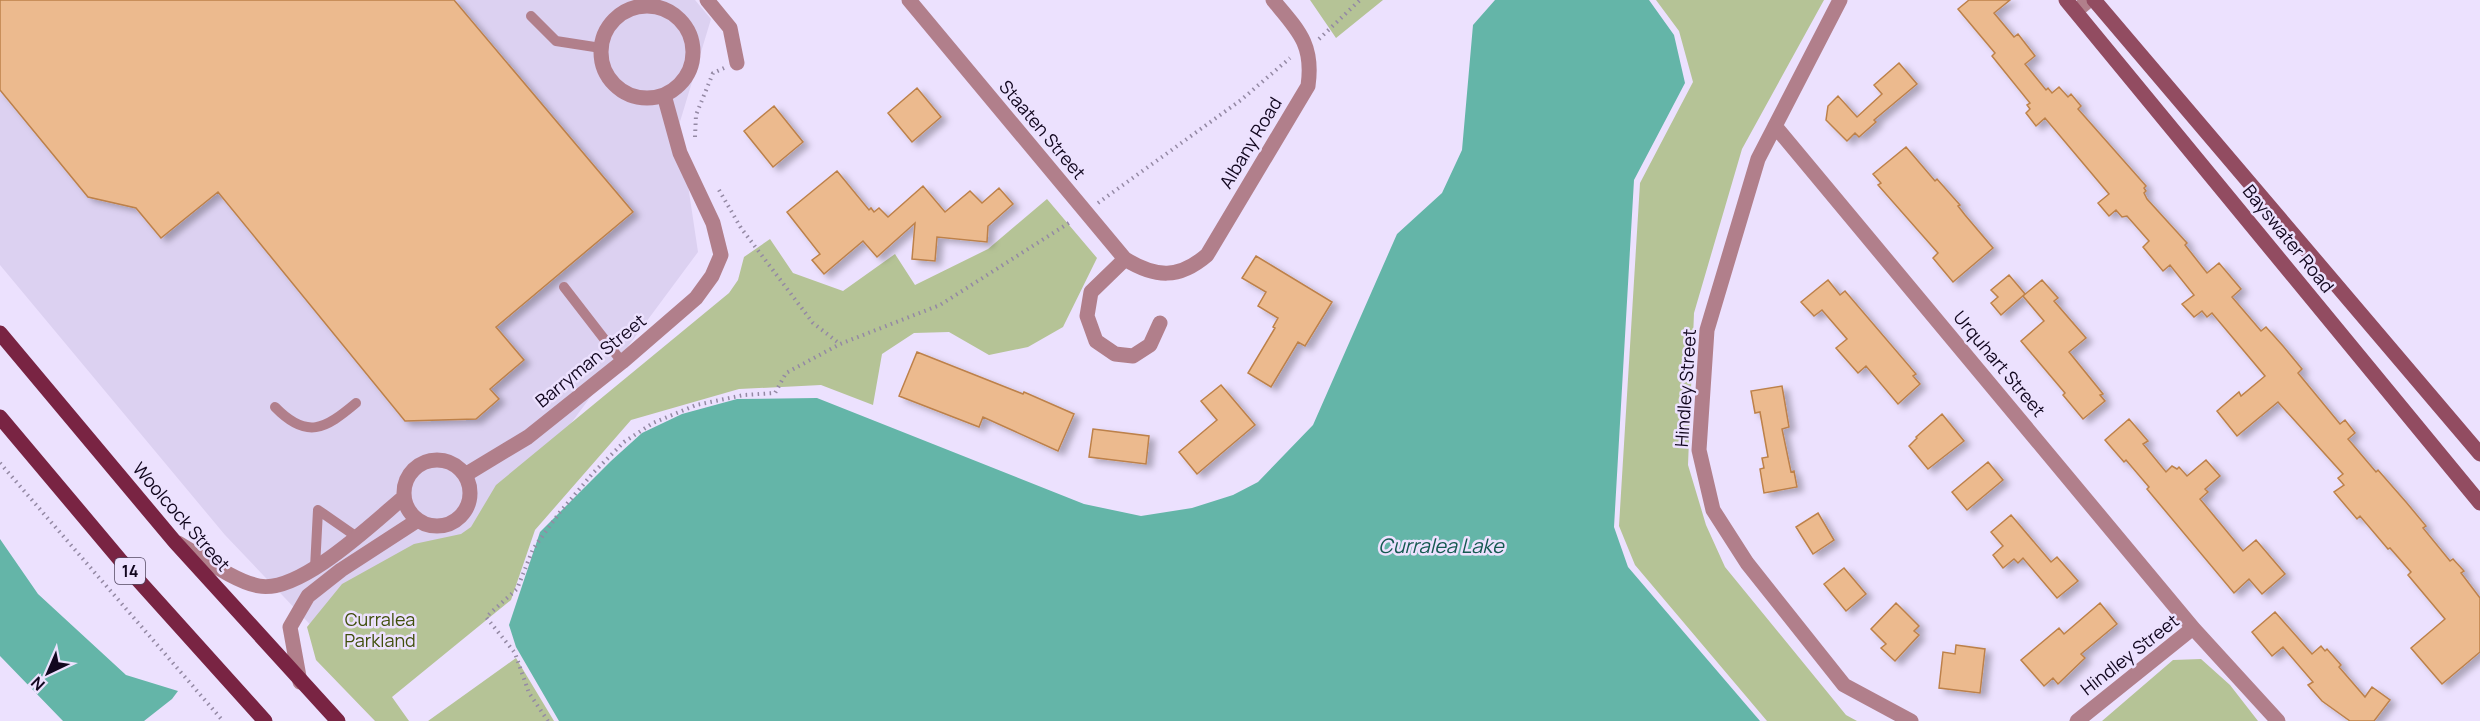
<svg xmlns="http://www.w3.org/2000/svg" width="2480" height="721" font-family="Manrope,sans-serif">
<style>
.built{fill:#dcd1f1}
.green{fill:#b5c396}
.water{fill:#64b5a8}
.building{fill:#ecba8e;stroke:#bd814a;stroke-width:1.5;filter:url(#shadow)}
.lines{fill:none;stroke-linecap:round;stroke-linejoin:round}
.path{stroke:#9489a4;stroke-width:4;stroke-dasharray:1.5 4.5;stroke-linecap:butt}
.lane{stroke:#b17f8b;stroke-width:10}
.street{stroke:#b17f8b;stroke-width:15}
.secondary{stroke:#924c61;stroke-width:15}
.primary{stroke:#792443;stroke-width:15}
.labels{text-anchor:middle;stroke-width:5;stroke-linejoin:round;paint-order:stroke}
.shield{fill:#ece1fe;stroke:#534862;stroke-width:1.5}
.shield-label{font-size:16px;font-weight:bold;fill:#12071f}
.street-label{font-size:18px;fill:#12071f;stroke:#ece1fe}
.park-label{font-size:18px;fill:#404f0c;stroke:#ece1fe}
.water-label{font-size:20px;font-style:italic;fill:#145950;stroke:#ece1fe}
</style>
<defs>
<filter id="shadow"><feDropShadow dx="6" dy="4" stdDeviation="3" flood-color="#0004"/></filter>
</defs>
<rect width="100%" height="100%" fill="#ece1fe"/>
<path class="built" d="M0 0H695L711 19 679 125 698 252 477 550 343 659 225 535 0 265Z"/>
<path class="green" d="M1310 0H1383L1336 38Z
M1656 0H1824L1742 149 1694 313 1688 465 1706 525 1725 567 1846 715 1857 721H1767L1635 565 1619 526 1640 183 1693 82 1679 31Z
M1047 199 1097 258 1063 327 1028 347 989 355 949 332 914 333 882 354 873 405 821 385 739 389 631 420 535 530 511 600 392 697 409 721H375L316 660 307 627 342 584 414 544 461 534 471 527 496 485 729 293 738 280 744 257 770 239 793 273 843 291 895 254 915 285 988 249Z
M516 658 554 721H428Z
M2201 659 2230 685 2258 721H2102L2173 660Z"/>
<path class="water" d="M1495 0H1649L1674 35 1685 83 1634 180 1614 527 1628 567 1760 721H559L516 647 509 625 540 532 611 461 642 433 682 414 737 399 817 398 1084 504 1141 516 1192 508 1233 495 1258 482 1313 425 1397 234 1442 193 1462 150 1473 25Z
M0 539 38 594 126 675 178 691 172 699 144 721H63L0 656Z"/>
<path class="building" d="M0 0H454L633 212 496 327 524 360 490 389 499 399 476 419 405 421 218 192 161 238 136 208 88 197 0 90Z
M1969 0H2010L1994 13 2014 37 2018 34 2035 56 2025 64 2046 90 2048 88 2052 93 2059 87 2068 97 2071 94 2081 106 2078 109 2146 186 2144 188 2146 191 2144 193 2147 199 2187 243 2185 245 2207 273 2219 263 2241 289 2232 297 2261 331 2266 327 2283 346 2302 369 2298 373 2340 424 2345 420 2355 433 2348 439 2376 472 2378 470 2406 502 2426 526 2423 528 2450 561 2453 559 2464 571 2461 573 2480 598V652L2442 684 2411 648 2445 619 2408 575 2411 572 2390 548 2388 549 2360 516 2357 519 2334 492 2344 485 2338 478 2343 474 2278 402 2237 436 2217 411 2239 392 2241 396 2265 376 2212 313 2207 317 2202 311 2194 317 2182 304 2194 295 2170 265 2163 271 2143 247 2149 241 2127 216 2122 217 2116 210 2109 216 2098 203 2109 194 2045 118 2036 126 2026 113 2030 109 2027 105 2030 103 1992 56 1995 53 1958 9Z
M1899 63 1917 84 1874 120 1876 122 1859 137 1855 133 1847 141 1826 120 1828 106 1838 96 1857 117 1882 94 1874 85Z
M917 88 941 117 912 142 888 113Z
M774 106 803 142 773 167 744 131Z
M1906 147 1935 181 1937 179 1960 205 1958 206 1965 215 1993 248 1953 282 1933 258 1938 253 1878 185 1881 183 1873 174Z
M837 171 869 210 871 208 874 212 879 208 888 217 923 186 945 212 970 191 982 203 999 188 1013 204 988 226 987 242 937 237 935 261 912 259 915 223 877 257 863 241 824 274 812 260 820 254 787 212Z
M1256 256 1332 302 1305 346 1298 342 1271 387 1248 373 1275 328 1273 327 1278 318 1258 306 1266 292 1242 278Z
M2009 275 2025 294 2001 315 1991 303 1998 297 1991 290Z
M1828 280 1840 295 1845 291 1916 374 1913 376 1920 384 1898 404 1866 366 1858 373 1836 348 1847 339 1822 310 1814 316 1801 302Z
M2042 280 2058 298 2054 301 2086 338 2069 352 2103 394 2100 395 2105 401 2083 419 2063 395 2065 393 2021 341 2044 321 2023 296Z
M917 352 1023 394 1024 392 1074 414 1058 451 983 417 979 427 899 396Z
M1221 385 1255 425 1197 474 1179 452 1217 420 1201 401Z
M1782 386 1789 427 1782 429 1791 472 1794 471 1797 487 1764 493 1760 469 1764 468 1762 458 1768 457 1760 412 1755 413 1751 391Z
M1942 414 1964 441 1928 469 1909 446 1917 438 1916 437Z
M2129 419 2148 441 2143 444 2166 472 2172 466 2177 469 2179 467 2187 476 2206 460 2220 476 2205 489 2208 492 2200 499 2243 551 2256 540 2285 574 2262 594 2249 579 2234 593 2147 489 2149 487 2126 460 2124 462 2105 440Z
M1093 429 1149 436 1146 464 1089 457Z
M1988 462 2003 480 1967 510 1952 492Z
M1818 513 1834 540 1813 554 1796 527Z
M2011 515 2051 562 2057 557 2078 581 2057 598 2023 558 2018 563 2014 559 2003 568 1993 555 2003 546 1991 532Z
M1844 568 1866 594 1846 611 1824 584Z
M1896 603 1919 626 1914 631 1919 635 1895 661 1881 648 1886 644 1871 629Z
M2100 603 2117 624 2081 654 2085 658 2058 684 2053 678 2044 686 2021 660 2059 628 2064 634Z
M2275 612 2312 654 2321 646 2325 651 2327 649 2341 665 2339 667 2365 697 2372 687 2390 700 2374 721H2350L2322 701 2308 685 2313 682 2283 647 2272 656 2252 632Z
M1956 645 1985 649 1980 693 1939 688 1943 652 1955 654Z"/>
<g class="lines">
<path class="path" d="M1319 39 1360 0
M695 137 696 115 713 73 724 68
M719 190 741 228 813 323 840 344
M1098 203 1241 100 1290 58
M0 463 223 721
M548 721 529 693 515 653 486 617 517 589 533 549 560 512 593 473 624 442 653 423 696 405 744 395 775 393 786 373 840 344 940 305 1072 221"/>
<path class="lane" d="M531 16 556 41 601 48
M564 287 622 362
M275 407C307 440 325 429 356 403
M318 510 357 537
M315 568 318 510"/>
<path class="street" d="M707 0 730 28 737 63
M909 0 1125 259C1156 278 1179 279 1207 255L1308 86C1314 44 1298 30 1273 0
M1840 0 1758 159 1707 330 1699 450 1713 510 1747 563 1844 685 1911 721
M601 52a46 46 0 1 1 92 0a46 46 0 1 1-92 0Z
M2076 11 2089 0
M1775 126 2193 628 2278 721
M1125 259 1091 292 1087 316 1096 341 1115 354 1133 356 1150 345 1160 323
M404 493a33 33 0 1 1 66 0a33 33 0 1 1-66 0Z
M465 475 528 437 622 362 696 298 712 276 721 255 713 223 680 153 664 95
M178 543C201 556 233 581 259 586 300 594 374 522 404 497
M300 682 290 627 308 596 341 570 418 520
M2077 721 2193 628"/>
<path class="secondary" d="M2066 0 2480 503
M2094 0 2480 454"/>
<path class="primary" d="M0 333 175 542 338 721
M0 417 121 561 265 721"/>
</g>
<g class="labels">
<rect class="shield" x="115" y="558" width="30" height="26" rx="4.5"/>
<g class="shield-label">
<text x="130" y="577">14</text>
</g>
<g class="street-label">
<text transform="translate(1042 130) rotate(50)" y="6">Staaten Street</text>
<text transform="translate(1251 143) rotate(-59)" y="6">Albany Road</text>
<text transform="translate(2288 239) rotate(51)" y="6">Bayswater Road</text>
<text transform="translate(591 361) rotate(-39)" y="6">Barryman Street</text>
<text transform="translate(1999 364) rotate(50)" y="6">Urquhart Street</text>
<text transform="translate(1686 388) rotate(-86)" y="6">Hindley Street</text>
<text transform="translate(181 517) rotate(49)" y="6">Woolcock Street</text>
<text transform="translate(2130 655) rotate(-38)" y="6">Hindley Street</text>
</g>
<g class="park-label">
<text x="380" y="626">Curralea<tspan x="380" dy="21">Parkland</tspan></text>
</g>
<g class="water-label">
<text x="1441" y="553">Curralea Lake</text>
</g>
</g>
<g transform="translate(48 673) rotate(224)" stroke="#ece1fe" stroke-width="4.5" paint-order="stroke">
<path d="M0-4.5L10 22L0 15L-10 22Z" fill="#12071f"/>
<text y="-9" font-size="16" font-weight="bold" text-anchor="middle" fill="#12071f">N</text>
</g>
</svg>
